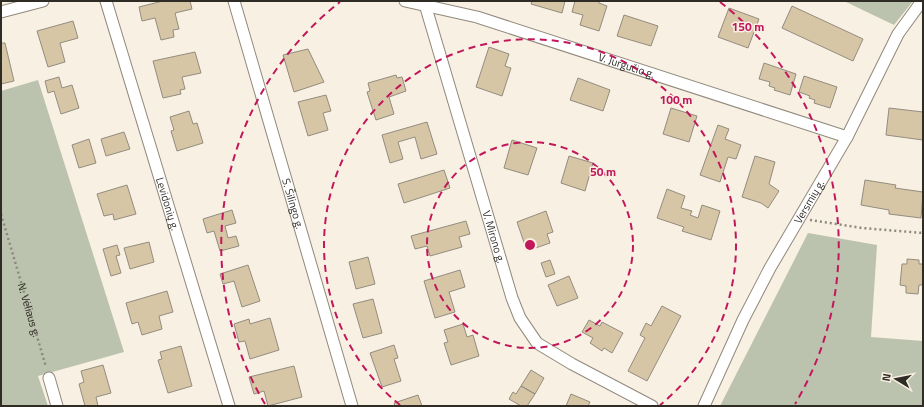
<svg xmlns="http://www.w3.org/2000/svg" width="924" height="407" font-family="'Titillium Web',sans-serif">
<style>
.green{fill:#bbc3ae}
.building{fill:#d6c6a6;stroke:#938c7f}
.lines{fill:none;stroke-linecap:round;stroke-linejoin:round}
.minor-casing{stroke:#90897c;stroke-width:13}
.path{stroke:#8d887e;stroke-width:2.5;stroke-dasharray:2 3;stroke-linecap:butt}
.minor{stroke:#fff;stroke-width:11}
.ring{fill:none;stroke:#c2185b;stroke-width:2;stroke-dasharray:7 5}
.labels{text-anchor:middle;stroke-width:3;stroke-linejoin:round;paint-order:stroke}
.street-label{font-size:11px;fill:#2f2c26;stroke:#f8f0e2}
.centre{fill:#c2185b;stroke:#f8f0e2;stroke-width:2}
.ring-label{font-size:12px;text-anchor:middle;font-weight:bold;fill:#c2185b;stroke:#f8f0e2;stroke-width:3;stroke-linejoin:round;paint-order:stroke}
</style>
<rect width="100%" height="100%" fill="#f8f0e2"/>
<path class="green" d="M844 1H913L894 25Z
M38 80 124 352 38 376 48 406H1V91Z
M808 233 877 245 871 337 923 341V406H720Z"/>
<path class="building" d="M163 1H190L192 9 175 13 179 29 173 30 174 37 161 40 155 18 142 21 139 7Z
M532 1H565L562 13 531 4Z
M575 1H599V3L607 6 599 31 580 25 583 15 572 12Z
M792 6 863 39 853 61 782 28Z
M729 8 759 19 748 48 718 37Z
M624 15 658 26 651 46 617 36Z
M73 21 78 38 60 43 65 62 48 67 37 31Z
M1 43H5L14 81 1 84Z
M489 47 509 54 505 66 511 68 502 96 476 87Z
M308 49 324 82 294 92 283 55Z
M195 52 201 73 182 77 185 89 180 90 181 94 163 98 153 61Z
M764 63 796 74 790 95 774 90 775 88 769 86 770 82 759 79Z
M396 75 397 78 402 77 406 91 389 97 394 114 376 120 367 92 370 91 368 83Z
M804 76 837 87 830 108 814 103 815 100 809 98 810 96 799 92Z
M59 77 62 88 72 85 79 108 61 114 54 91 48 93 45 81Z
M578 78 610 90 603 111 570 100Z
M326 95 331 111 323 113 328 130 308 136 298 102Z
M671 108 697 116 689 142 663 134Z
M889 108 923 112V140L886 135Z
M189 111 193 124 197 123 203 143 177 151 171 131 174 130 170 117Z
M427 122 437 154 421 159 415 137 398 142 403 159 390 163 382 135Z
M718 125 729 129 725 139 741 145 736 159 728 157 720 182 700 175Z
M124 132 130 149 106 156 101 139Z
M89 139 96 163 79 168 72 145Z
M512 140 537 148 528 175 504 168Z
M569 156 593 163 585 191 561 183Z
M755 156 775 162 769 184 779 191 768 208 761 203 742 197Z
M444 170 450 188 404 203 398 184Z
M865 180 896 185 895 188 923 192 921 218 889 214V210L861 205Z
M127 185 136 214 114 220 113 214 104 216 97 194Z
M667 189 685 196 681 208 692 211 690 215 698 218 702 205 720 211 711 240 682 231 684 227 657 218Z
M232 210 236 223 225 226 228 238 236 236 239 246 220 251 214 231 207 233 203 219Z
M546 211 553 232 547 234 550 243 527 251 517 222Z
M466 221 470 234 459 237 462 247 430 256 427 246 415 249 411 236Z
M149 242 154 262 130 269 124 248Z
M117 245 120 255 116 256 121 273 111 276 103 249Z
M368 257 375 284 356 289 349 262Z
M907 259 919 260V264H923V285H919L918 294 906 293V286L900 285 902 264H907Z
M550 260 555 274 546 277 541 263Z
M248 265 260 301 242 307 234 281 223 284 220 274Z
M460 270 465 287 449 292 455 312 435 318 424 281Z
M569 276 578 298 557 306 548 285Z
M167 291 173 312 159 316 162 329 142 335 138 322 132 324 126 303Z
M373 299 382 333 363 338 353 304Z
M662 306 681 316 647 381 628 371 645 338 640 335 646 323 651 326Z
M270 318 279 350 250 359 245 341 239 342 234 324 249 319 250 324Z
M589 320 600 326 602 322 623 333 612 353 604 348 602 351 590 343 593 338 582 332Z
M463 324 467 337 473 335 479 356 451 365 444 343 448 342 444 330Z
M394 345 398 358 394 359 401 381 382 387 370 353Z
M181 346 192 386 168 393 158 360 162 359 160 352Z
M103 365 111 393 96 397 98 406H85L79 384 84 382 81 371Z
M294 366 302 397 268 406 264 391 254 394 249 377Z
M531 370 544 378 535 394 521 386Z
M521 386 535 394 527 406H521L509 399 513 392 516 394Z
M571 394 590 402 588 406H566Z
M418 395 422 406H395L394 403Z"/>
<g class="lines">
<defs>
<g id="minor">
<path id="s2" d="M106 1 229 406"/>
<path id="s3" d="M234 1 352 406"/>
<path id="s4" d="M405 1 477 17 847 137"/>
<path id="s5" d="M424 1 512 298 520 318 537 343 572 364 652 406"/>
<path d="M1 12 43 1"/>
<path d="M49 378 57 406"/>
<path id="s6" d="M704 406 743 320 770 268 847 137 898 34 922 1"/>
</g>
</defs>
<use href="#minor" class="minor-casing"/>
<g class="path">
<path id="s1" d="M1 214 46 367"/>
<path d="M810 220 862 228 923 233"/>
</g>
<use href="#minor" class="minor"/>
</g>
<g class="ring">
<circle cx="530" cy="245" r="103"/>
<path d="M400 405A206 206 0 1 1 660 405"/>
<path d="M265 404A309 309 0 0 1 340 2M720 2A309 309 0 0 1 795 404"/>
</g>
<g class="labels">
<g class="street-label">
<text dy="4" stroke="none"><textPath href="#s4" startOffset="231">V. Jurgučio g.</textPath></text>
<text dy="4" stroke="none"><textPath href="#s6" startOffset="230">Versmių g.</textPath></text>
<text dy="4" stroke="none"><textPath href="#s2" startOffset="212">Levidonių g.</textPath></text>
<text dy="4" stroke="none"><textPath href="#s3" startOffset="211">S. Šilingo g.</textPath></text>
<text dy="4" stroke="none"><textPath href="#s5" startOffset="246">V. Mirono g.</textPath></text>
<text dy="4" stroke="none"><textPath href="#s1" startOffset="100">N. Vėliaus g.</textPath></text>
</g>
</g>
<circle cx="530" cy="245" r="6" class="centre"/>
<g class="ring-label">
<text x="748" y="31">150 m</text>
<text x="676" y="104">100 m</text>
<text x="603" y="176">50 m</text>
</g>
<rect width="924" height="407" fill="none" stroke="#2f2c26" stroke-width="4"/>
<g transform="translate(896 379) rotate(280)" stroke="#f8f0e2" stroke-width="3" paint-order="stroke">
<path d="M0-3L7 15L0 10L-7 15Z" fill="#2f2c26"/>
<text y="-6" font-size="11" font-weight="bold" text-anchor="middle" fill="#2f2c26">N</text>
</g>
</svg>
